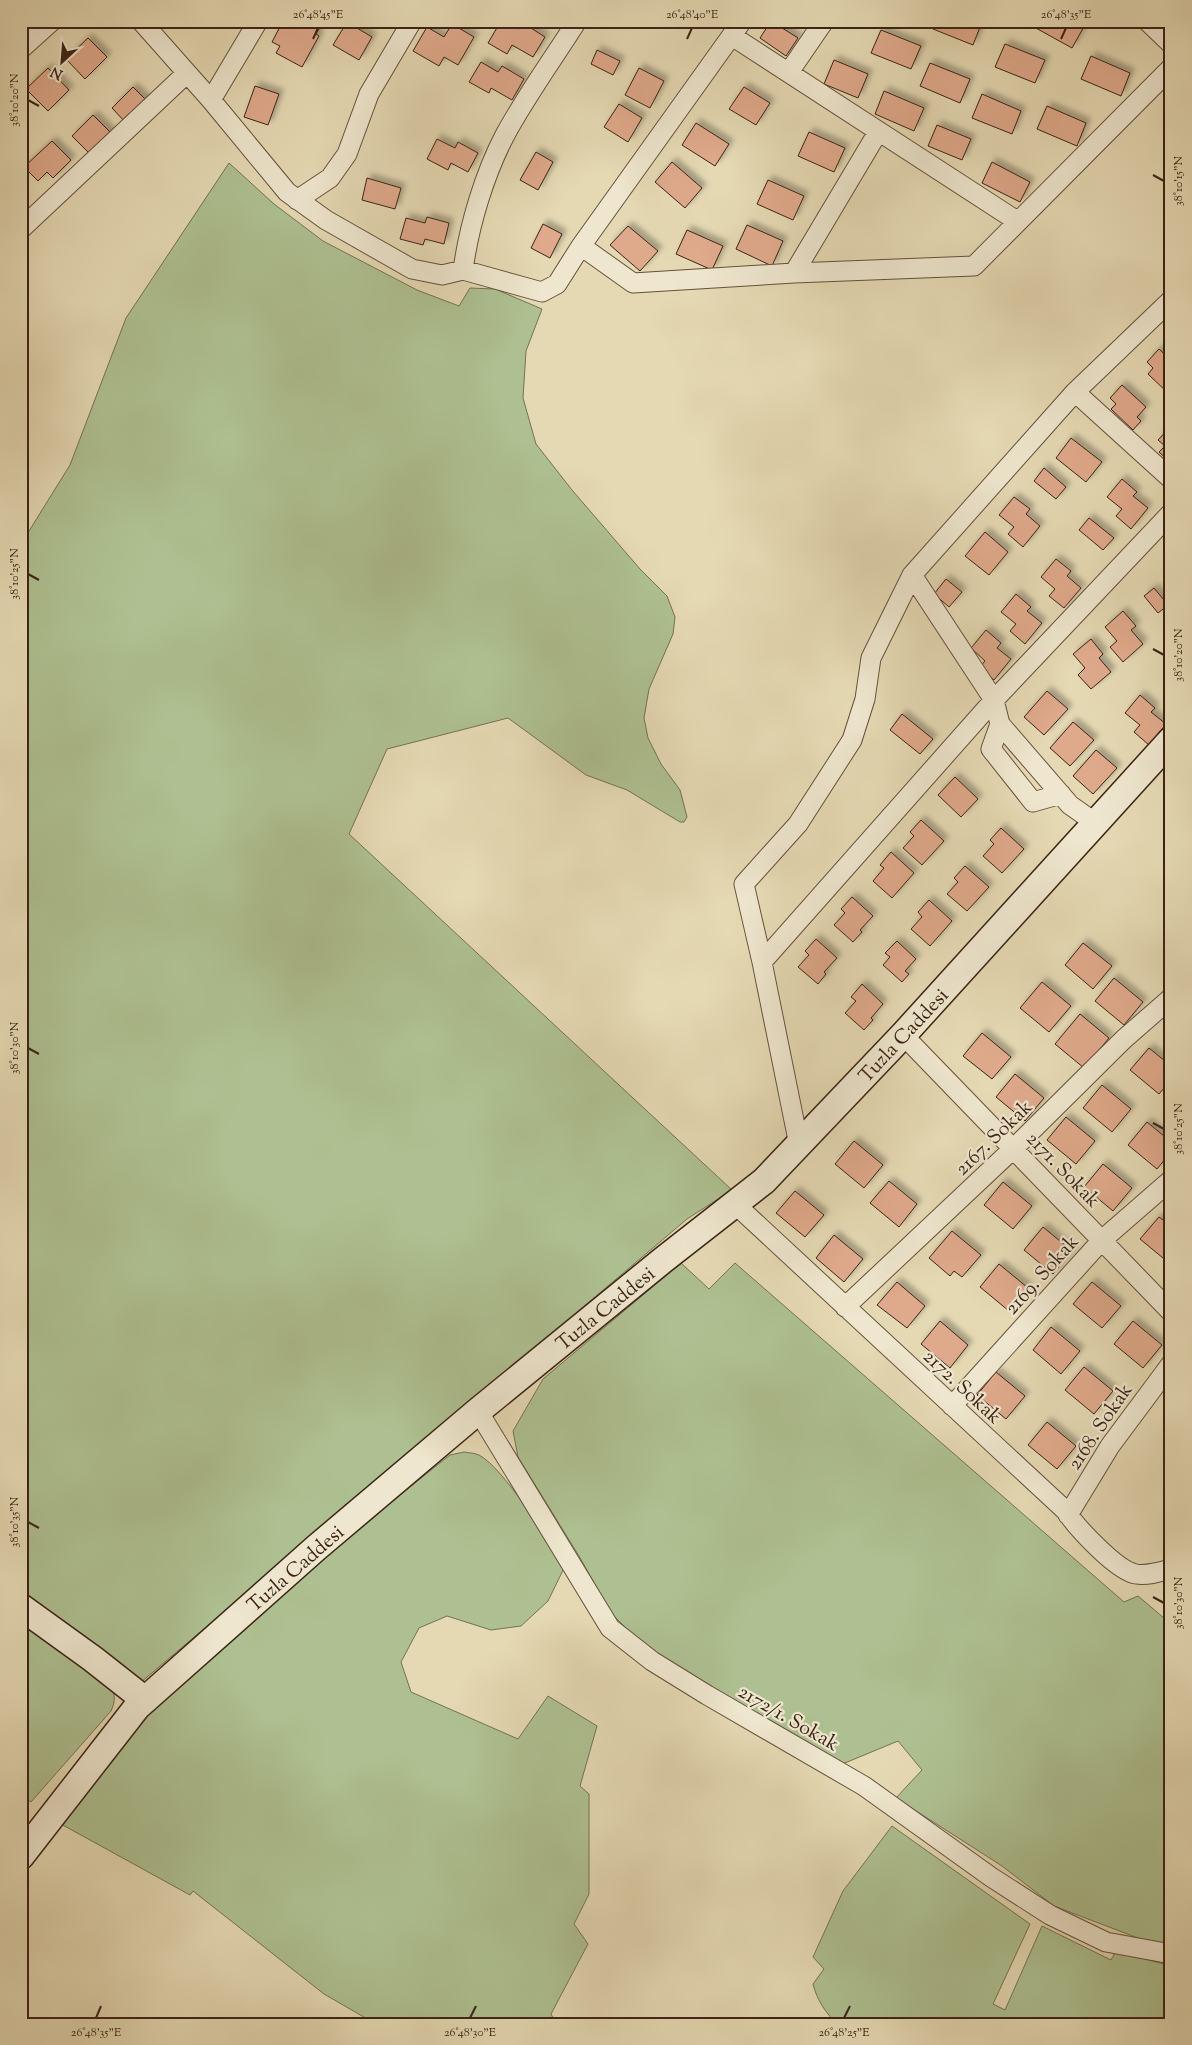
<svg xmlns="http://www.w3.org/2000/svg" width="1192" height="2045" font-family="'Sorts Mill Goudy',serif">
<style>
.green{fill:#aec091;stroke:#747253}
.building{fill:#dfa98b;stroke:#3b2315;filter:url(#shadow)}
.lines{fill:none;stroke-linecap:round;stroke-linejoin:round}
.street-casing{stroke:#66503c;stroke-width:21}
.secondary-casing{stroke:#3b2315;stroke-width:29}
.street{stroke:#eee6ce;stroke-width:19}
.secondary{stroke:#eee6ce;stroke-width:26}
.ticks{fill:none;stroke:#3b2315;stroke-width:2}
.labels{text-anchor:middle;stroke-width:4.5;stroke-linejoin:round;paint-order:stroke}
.street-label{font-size:20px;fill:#3b2315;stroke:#eee6ce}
.neatline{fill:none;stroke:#3b2315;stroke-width:2}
.ticks-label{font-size:12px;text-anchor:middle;fill:#3b2315}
</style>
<defs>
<filter id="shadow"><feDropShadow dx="4.5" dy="-4.5" stdDeviation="2.5" flood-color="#0004"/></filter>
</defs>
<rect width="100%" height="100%" fill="#e5d9b3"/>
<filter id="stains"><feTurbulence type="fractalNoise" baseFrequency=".004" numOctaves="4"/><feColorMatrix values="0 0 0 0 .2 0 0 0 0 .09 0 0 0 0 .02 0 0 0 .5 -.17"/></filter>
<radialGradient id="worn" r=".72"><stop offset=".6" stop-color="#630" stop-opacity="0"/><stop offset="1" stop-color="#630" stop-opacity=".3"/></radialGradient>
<path class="green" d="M229 163 274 204 323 241 417 290 459 306 470 288 495 289 542 309 526 351 523 398 536 444 572 490 640 569 667 596 675 617 673 634 649 689 644 718 648 738 661 764 680 790 687 817 684 822H680L627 790 586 775 508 718 387 749 349 834 732 1190 687 1219 140 1683 21 1600V544L70 465 126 318Z
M681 1263 709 1289 735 1263 1124 1602 1138 1596 1171 1624V1947L1151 1943 1054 1906 1002 1866 896 1798 922 1770 898 1741 840 1765 707 1689 637 1639 611 1613 579 1556 518 1457 513 1431 543 1379Z
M464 1452C469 1453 475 1453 479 1455 504 1468 548 1541 565 1566L548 1601 521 1626 491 1630 447 1616 419 1628 401 1662 411 1692 518 1739 548 1696 597 1726 580 1786 589 1794V1894L574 1924 588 1944 551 2014 556 2024H376L324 1994 193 1891 190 1895 61 1824 21 1876V1868L134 1727 287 1585 450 1455Z
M21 1615 110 1682C115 1694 116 1700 111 1711L31 1802 21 1795Z
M892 1826 1030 1924 993 2004 1005 2010 1042 1926 1111 1960 1116 1951 1171 1966V2024H837C825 2012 817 2000 813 1984L824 1969 813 1957 843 1891Z"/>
<path class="building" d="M283 21H291L298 25 299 21H311L321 26 316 34 319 36 302 67 276 53 280 46 272 42Z
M501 21H506L519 29 523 23 545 37 533 57 512 45 507 54 488 43Z
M771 21 798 38 786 56 760 38Z
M936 21H980L982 22 973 45 933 29Z
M1037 21H1083L1086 23 1072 48 1034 27Z
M347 22 372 37 359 60 333 45Z
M452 24 474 37 458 65 444 57 439 66 413 51 427 27 444 37Z
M881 30 921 46 911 69 871 53Z
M88 38 107 57 85 79 66 59Z
M1005 44 1045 60 1035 83 995 67Z
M597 50 620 61 613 75 591 64Z
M1091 56 1130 73 1121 96 1081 79Z
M834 60 868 74 858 98 824 84Z
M481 62 498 72 502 66 524 79 512 100 491 88 489 93 469 82Z
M930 63 970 79 960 103 920 86Z
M48 68 69 90 48 111 26 89Z
M639 68 664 81 650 108 625 95Z
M255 86 279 94 268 125 244 117Z
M133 87 149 103 127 124 112 108Z
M744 87 770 103 756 125 729 109Z
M884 91 924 108 914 131 875 114Z
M982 94 1021 111 1012 134 972 118Z
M619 104 642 118 628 142 604 127Z
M1047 106 1086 123 1077 146 1037 129Z
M93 115 113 135 92 156 72 136Z
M696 123 729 144 715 166 682 145Z
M937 125 971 139 962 160 928 146Z
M809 132 845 148 834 172 798 156Z
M437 139 455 148 458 142 478 153 468 172 451 163 448 170 427 159Z
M52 141 71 160 53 178 47 172 38 181 24 167Z
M536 152 553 162 538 190 520 180Z
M672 162 702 188 685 208 655 182Z
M992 162 1030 182 1020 202 982 183Z
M367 178 401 188 395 209 362 200Z
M768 180 804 196 793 220 757 204Z
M427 217 449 223 444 244 425 239 423 245 400 239 406 218 425 223Z
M543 224 562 234 550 258 531 248Z
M747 225 783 241 772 266 736 249Z
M628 226 658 251 640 271 610 245Z
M687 230 723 246 712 270 676 254Z
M1159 349 1171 360V392L1169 394 1148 374 1153 368 1147 362Z
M1122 385 1146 407 1137 417 1141 421 1133 430 1111 409 1116 404 1110 398Z
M1170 427H1171V463L1159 452 1165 446 1158 440Z
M1071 438 1102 462 1086 482 1056 458Z
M1044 468 1066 487 1056 499 1034 481Z
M1122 479 1137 492 1133 496 1148 508 1131 529 1116 516 1122 509 1107 497Z
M1014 497 1030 509 1026 514 1040 526 1023 547 1008 534 1014 527 999 515Z
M1089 518 1114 538 1103 550 1079 530Z
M985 532 1008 552 989 575 965 556Z
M1056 559 1071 571 1067 576 1081 588 1064 608 1049 596 1055 589 1041 577Z
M946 579 962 592 949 607 934 594Z
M1154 588 1168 605 1158 613 1144 596Z
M1016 594 1031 607 1027 611 1042 623 1025 644 1010 631 1016 624 1001 612Z
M1123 611 1136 626 1131 630 1143 644 1123 662 1110 647 1117 641 1105 627Z
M986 630 1001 643 997 648 1011 659 994 680 979 668 985 661 971 648Z
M1091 639 1103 654 1099 658 1111 672 1091 689 1078 675 1085 668 1073 654Z
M1047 691 1068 709 1044 735 1024 717Z
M1140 695 1155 708 1151 712 1166 724 1149 745 1134 732 1140 725 1125 713Z
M902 714 933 739 920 754 890 730Z
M1073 722 1094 740 1070 766 1050 748Z
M1096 750 1117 768 1093 794 1073 776Z
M955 777 978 799 961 817 938 795Z
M921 820 944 841 922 865 903 848 914 836 910 832Z
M1001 828 1024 849 1002 873 983 856 994 844 990 840Z
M891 852 914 873 892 898 873 881 884 868 880 865Z
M965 866 989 887 967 911 947 894 958 882 954 878Z
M852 897 873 916 860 930 862 932 853 942 834 925 845 913 841 909Z
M929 900 952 921 930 946 911 929 922 917 918 912Z
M816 939 837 958 824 972 826 974 818 984 798 967 809 955 805 951Z
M897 941 916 959 905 971 909 974 902 982 883 965 890 957 885 953Z
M1083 943 1112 966 1093 989 1065 965Z
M1114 978 1143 1002 1124 1025 1095 1001Z
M1042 982 1071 1006 1049 1032 1020 1008Z
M862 984 883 1004 871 1018 873 1020 864 1030 845 1013 856 1001 851 997Z
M1080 1014 1109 1038 1084 1068 1055 1044Z
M982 1033 1011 1057 992 1079 963 1056Z
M1149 1048 1171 1066V1080L1159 1094 1130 1070Z
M1015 1074 1044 1098 1025 1121 996 1097Z
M1102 1085 1131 1109 1112 1132 1083 1108Z
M1066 1117 1095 1141 1076 1164 1047 1140Z
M1147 1122 1171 1142V1152L1157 1169 1128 1145Z
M854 1141 883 1165 864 1188 835 1164Z
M1103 1164 1132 1188 1113 1211 1084 1187Z
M889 1181 917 1204 899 1227 870 1203Z
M1003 1182 1032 1206 1013 1229 984 1205Z
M795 1191 824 1215 805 1237 776 1213Z
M1159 1217 1171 1226V1261L1169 1263 1140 1239Z
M1043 1227 1072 1251 1053 1274 1024 1250Z
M952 1231 981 1255 962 1277 954 1271 950 1276 929 1258Z
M834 1235 863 1259 844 1282 816 1258Z
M999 1264 1028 1288 1009 1311 980 1287Z
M897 1282 925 1306 907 1328 877 1305Z
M1092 1282 1121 1306 1102 1328 1073 1304Z
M940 1321 968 1345 950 1368 921 1344Z
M1133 1321 1162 1345 1143 1368 1114 1344Z
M1051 1327 1080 1351 1061 1374 1033 1350Z
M1084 1367 1113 1391 1094 1414 1065 1390Z
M996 1372 1025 1396 1006 1419 977 1395Z
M1047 1422 1076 1446 1057 1469 1028 1445Z"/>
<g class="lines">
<defs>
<path id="street" d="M141 21 211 100 287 192 326 220 412 269 442 275 463 270C469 226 484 175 505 135 526 96 553 59 577 21
M742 21 581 246 633 283 794 273 974 266 1171 68
M1147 21 1171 44
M732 36 1017 221
M21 49 52 21
M789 72 824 21
M211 100 258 21
M297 200 330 178 347 154 369 94 412 21
M21 229 187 73
M463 270 542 292 557 284 581 246
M794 273 878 132
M1075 392 1171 479
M912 575 994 700 1000 724 1070 805 1097 824
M1000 724 991 749 1033 802 1061 794
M762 962 994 700 1171 513
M903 1035 1171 1312
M799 1145 762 962 744 884 798 824 852 740 865 699 871 658 912 575 1075 392 1171 300
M735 1204 1066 1511C1076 1527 1117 1571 1136 1574 1147 1576 1160 1572 1171 1569
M845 1307 1013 1149 1124 1039 1171 998
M952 1406 1102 1240 1171 1180
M478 1411 610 1628 652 1661 707 1695 864 1786 991 1877 1050 1915 1106 1942 1171 1954
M1068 1515 1110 1446 1171 1364"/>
<path id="secondary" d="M21 1607 93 1659 145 1700
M21 1856 137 1707 316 1548 478 1411 663 1260 764 1181 903 1035 1171 740"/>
</defs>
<use href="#street" class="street-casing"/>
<use href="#secondary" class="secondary-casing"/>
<use href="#street" class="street"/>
<use href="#secondary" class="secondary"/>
</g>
<path class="ticks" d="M313 39 318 28M687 39 692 28M1061 39 1066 28M28 100 39 106M1153 175 1164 181M28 574 39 580M1153 649 1164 655M28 1048 39 1054M1153 1123 1164 1129M28 1522 39 1528M1153 1597 1164 1603M96 2018 101 2006M470 2018 476 2006M844 2018 850 2006"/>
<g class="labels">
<g class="street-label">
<text transform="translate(903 1035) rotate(-47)" y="7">Tuzla Caddesi</text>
<text transform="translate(993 1137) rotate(-44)" y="7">2167. Sokak</text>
<text transform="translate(1064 1169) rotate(46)" y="7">2171. Sokak</text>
<text transform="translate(1041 1274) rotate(-48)" y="7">2169. Sokak</text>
<text transform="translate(605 1308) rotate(-39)" y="7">Tuzla Caddesi</text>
<text transform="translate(963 1386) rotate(43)" y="7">2172. Sokak</text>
<text transform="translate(1099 1426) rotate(-56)" y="7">2168. Sokak</text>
<text transform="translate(295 1568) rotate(-41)" y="7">Tuzla Caddesi</text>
<text transform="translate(789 1717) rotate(30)" y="7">2172/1. Sokak</text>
</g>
</g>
<rect width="1192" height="2045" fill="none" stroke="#e5d9b3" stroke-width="55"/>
<g transform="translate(62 62) rotate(206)" stroke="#eee6ce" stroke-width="4" paint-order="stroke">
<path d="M0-4L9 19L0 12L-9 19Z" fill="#3b2315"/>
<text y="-8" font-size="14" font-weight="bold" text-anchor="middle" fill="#3b2315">N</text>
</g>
<rect x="28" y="28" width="1136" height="1990" class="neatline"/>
<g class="ticks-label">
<text x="318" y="18">26°48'45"E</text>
<text x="692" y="18">26°48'40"E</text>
<text x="1066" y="18">26°48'35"E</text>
<text transform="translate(14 100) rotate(-90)" y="4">38°10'20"N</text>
<text transform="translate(1178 181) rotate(-90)" y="4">38°10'15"N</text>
<text transform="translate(14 574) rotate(-90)" y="4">38°10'25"N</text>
<text transform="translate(1178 655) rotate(-90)" y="4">38°10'20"N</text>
<text transform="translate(14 1048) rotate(-90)" y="4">38°10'30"N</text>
<text transform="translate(1178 1129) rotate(-90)" y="4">38°10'25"N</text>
<text transform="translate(14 1522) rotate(-90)" y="4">38°10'35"N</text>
<text transform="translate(1178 1603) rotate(-90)" y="4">38°10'30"N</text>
<text x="96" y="2036">26°48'35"E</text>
<text x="470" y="2036">26°48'30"E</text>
<text x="844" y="2036">26°48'25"E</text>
</g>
<rect width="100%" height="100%" filter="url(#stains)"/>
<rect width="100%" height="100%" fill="url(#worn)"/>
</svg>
